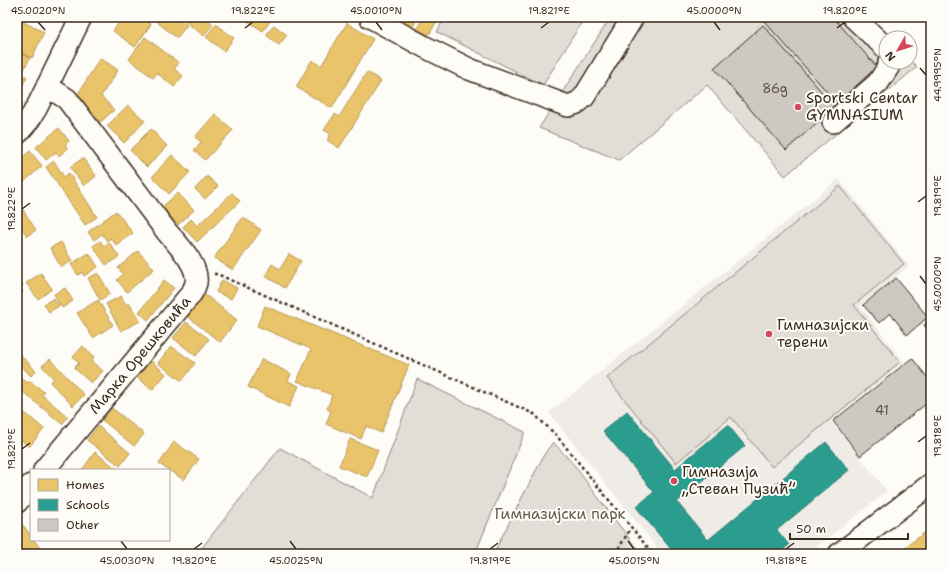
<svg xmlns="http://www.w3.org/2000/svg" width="948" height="571" font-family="'Shantell Sans',sans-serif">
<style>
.built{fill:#efece7}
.green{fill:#e1ded7;stroke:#8e847a}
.homes{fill:#e9c46a;stroke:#b59653}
.schools{fill:#2a9d8f;stroke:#2f7a6d}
.building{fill:#cdc8c2;stroke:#3b2a1e}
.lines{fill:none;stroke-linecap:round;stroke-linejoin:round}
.minor-casing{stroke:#3b2a1e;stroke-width:24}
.path{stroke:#3b2a1e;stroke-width:2.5;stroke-dasharray:3 3;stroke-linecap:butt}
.minor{stroke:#fdfcf7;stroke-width:21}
.ticks{fill:none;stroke:#3b2a1e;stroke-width:1.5}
.poi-dot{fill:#d1495b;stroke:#fdfcf7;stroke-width:1.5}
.labels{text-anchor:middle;stroke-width:4;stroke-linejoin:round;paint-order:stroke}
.number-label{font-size:13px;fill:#605247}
.poi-label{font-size:15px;fill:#3b2a1e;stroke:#fdfcf7;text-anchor:start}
.street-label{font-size:15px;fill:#3b2a1e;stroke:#fdfcf7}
.park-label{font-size:15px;fill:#64574c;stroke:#fdfcf7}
.neatline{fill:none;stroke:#3b2a1e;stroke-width:1.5}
.ticks-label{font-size:10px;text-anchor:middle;fill:#3b2a1e}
</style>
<rect width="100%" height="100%" fill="#fdfcf7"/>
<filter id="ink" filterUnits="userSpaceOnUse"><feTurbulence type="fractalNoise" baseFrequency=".025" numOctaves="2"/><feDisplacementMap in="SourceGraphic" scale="8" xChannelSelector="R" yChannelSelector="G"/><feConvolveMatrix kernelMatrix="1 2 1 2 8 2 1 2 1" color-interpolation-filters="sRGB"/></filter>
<g filter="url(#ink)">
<path class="built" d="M839 179 909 266 860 306 904 362 831 421 887 491 808 554H662L549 413Z"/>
<path class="green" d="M445 17H585L543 85 437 32Z
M611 17H863L886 62H910V60L917 67 785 176 707 85 619 160 539 128Z
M840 186 904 264 854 305 900 362 772 467 731 417 676 463 607 378Z
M417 379 525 432 475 554H197L280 448 373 498Z
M553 442 575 466 588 484 641 554H493L545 453Z"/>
<path class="homes" d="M123 17H141L151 24 135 47 113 31Z
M153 17H176L187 25 177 38 152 18Z
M188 17H204L213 24 204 36 185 21Z
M244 17H267L271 20 263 31 243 18Z
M386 17H418L411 30Z
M423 17H439L429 35 417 29Z
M17 19 44 32 32 58 17 50Z
M347 23 373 39 332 108 296 87 312 60 321 66Z
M216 24 234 38 224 51 206 37Z
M274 25 287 35 279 45 266 35Z
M145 37 179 63 174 69 183 76 174 87 157 73 153 78 129 59Z
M17 51 30 58 22 73 17 70Z
M100 58 118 70 101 96 114 110 97 125 75 99Z
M17 72 27 77 17 96Z
M367 72 381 81 339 148 327 140 331 134 324 130 335 114 339 117Z
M128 105 145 121 124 143 107 126Z
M215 114 233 130 205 160 194 150 201 142 195 137Z
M59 128 69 141 65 145 68 148 59 156 56 152 46 160 36 147Z
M151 129 167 146 147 167 130 150Z
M30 151 42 166 17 188V162Z
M172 155 190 172 169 194 152 177Z
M83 158 96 176 84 186 70 167Z
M54 161 64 177 69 173 97 217 85 225 46 167Z
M207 176 218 186 205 199 195 189Z
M178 193 194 210 178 225 162 207Z
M232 193 240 201 197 242 183 227 191 219 197 226Z
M21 207 36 230 27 236 17 220V210Z
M116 211 133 233 116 245 111 238 107 241 102 234 94 240 88 232Z
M243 217 261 230 233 270 214 258Z
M100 241 104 246 109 242 119 257 106 265 93 246Z
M61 242 72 261 61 267 50 248Z
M138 251 154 269 127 292 117 280 123 274 118 268Z
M89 253 98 267 84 276 82 272 78 275 71 264Z
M289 254 301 261 285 288 265 276 272 264 280 269Z
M41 273 52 289 38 299 26 283Z
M98 273 110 294 100 300 88 278Z
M17 276 23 285 19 287 23 292 17 296Z
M164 280 174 288 148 320 139 312Z
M222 280 237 288 231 299 216 292Z
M65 288 73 301 62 308 54 294Z
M204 294 237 320 220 342 187 316Z
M121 296 126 305 129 303 140 321 121 331 106 304Z
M54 298 59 306 49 312 44 304Z
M98 300 113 325 93 338 77 313Z
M265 306 409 365 381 433 366 426 361 439 326 424 331 411 327 409 332 395 297 381 311 349 257 326Z
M186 322 209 339 196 356 173 338Z
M83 346 94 357 91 361 103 371 91 383 74 368 79 363 73 357Z
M171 346 195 363 182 381 158 363Z
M17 351 36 371 31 376 17 362Z
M50 359 84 395 73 406 50 382 54 379 42 366Z
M262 359 291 374 288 381 299 386 289 407 248 387Z
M151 361 166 374 152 390 137 377Z
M17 374 28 383 30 381 44 392 42 395 68 417 62 424 17 387Z
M112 408 144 434 134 446 102 420Z
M25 413 44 429 29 447 17 436V422Z
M98 426 130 453 120 466 87 440Z
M350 439 378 450 367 477 339 466Z
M174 442 199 459 184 480 159 464Z
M95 452 118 470H82Z
M23 525 31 536V540H34L43 552 41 554H17V529Z
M931 528V554H904L901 550Z"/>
<path class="schools" d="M627 411 675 469 728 425 745 446 677 502 708 540 826 442 849 470 777 530 789 545 778 554H675L636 507 654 492 603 431Z"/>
<path class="building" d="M769 17H833L877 67 837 103 764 21Z
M763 25 835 107 786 150 714 68Z
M896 278 928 317 907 335 890 313 879 323 863 305Z
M931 320V334L924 325Z
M912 358 931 382V400L860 456 833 421Z"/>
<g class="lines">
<defs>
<path id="minor" d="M370 17 425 47 469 69 568 106 577 103 584 97 633 17
M853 17 886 48
M833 122 878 83 889 66V62
M17 134 29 120 37 107 81 17
M44 470 191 294C193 291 195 287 196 283 199 265 178 245 167 232L67 99 47 86
M17 502 31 485
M839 554 931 484"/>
</defs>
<use href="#minor" class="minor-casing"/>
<path class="path" d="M214 274H217L534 414 556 435 653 554
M615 554 631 528"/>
<use href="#minor" class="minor"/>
</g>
</g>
<path class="ticks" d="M38 22 45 30M376 22 382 30M714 22 720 30M245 28 253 22M541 28 549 22M837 28 845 22M920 68 926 75M918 202 926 196M22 209 30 203M920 276 926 284M918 442 926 436M22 449 30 443M121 541 127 549M290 541 296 549M628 541 634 549M194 549 202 543M490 549 498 543M786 549 794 543"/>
<g class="poi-dot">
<circle cx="798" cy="107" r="4"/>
<circle cx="769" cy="334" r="4"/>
<circle cx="674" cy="481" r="4"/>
</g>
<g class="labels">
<g class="number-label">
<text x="775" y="93">86g</text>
<text x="882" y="415">41</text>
</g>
<g class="poi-label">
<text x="806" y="103">Sportski Centar<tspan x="806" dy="17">GYMNASIUM</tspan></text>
<text x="777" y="330">Гимназијски<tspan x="777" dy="17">терени</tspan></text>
<text x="682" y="477">Гимназија<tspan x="682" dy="17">„Стеван Пузић”</tspan></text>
</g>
<g class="street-label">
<text transform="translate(140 355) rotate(-50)" y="5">Марка Орешковића</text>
</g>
<g class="park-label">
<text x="560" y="519">Гимназијски парк</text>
</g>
</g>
<rect width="948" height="571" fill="none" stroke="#fdfcf7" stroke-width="44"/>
<rect x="30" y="469" width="140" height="72" fill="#fdfcf7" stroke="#afa8a0"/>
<rect x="38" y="479" width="20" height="12" fill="#e9c46a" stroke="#afa8a0"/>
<text x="66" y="489" font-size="12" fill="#3b2a1e">Homes</text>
<rect x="38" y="499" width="20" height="12" fill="#2a9d8f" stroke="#afa8a0"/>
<text x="66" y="509" font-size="12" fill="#3b2a1e">Schools</text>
<rect x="38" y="519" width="20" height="12" fill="#cdc8c2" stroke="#afa8a0"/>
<text x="66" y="529" font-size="12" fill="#3b2a1e">Other</text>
<g transform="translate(898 50) rotate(231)"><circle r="19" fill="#fdfcf7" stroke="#afa8a0"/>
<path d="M0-3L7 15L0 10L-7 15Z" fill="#d1495b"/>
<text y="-6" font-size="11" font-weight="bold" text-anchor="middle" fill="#3b2a1e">N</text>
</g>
<path d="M790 533v6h118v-6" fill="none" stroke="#3b2a1e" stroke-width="2"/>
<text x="796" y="533" font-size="12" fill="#3b2a1e" stroke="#fdfcf7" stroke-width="3" paint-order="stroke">50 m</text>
<rect x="22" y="22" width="904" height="527" class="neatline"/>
<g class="ticks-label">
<text x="38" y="14">45.0020°N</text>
<text x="253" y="14">19.822°E</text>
<text x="376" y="14">45.0010°N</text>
<text x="549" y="14">19.821°E</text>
<text x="714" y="14">45.0000°N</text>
<text x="845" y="14">19.820°E</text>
<text transform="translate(937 75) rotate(-90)" y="4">44.9995°N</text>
<text transform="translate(937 196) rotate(-90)" y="4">19.819°E</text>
<text transform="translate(11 209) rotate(-90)" y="4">19.822°E</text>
<text transform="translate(937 284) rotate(-90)" y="4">45.0000°N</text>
<text transform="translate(937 436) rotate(-90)" y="4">19.818°E</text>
<text transform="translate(11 449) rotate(-90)" y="4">19.821°E</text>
<text x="127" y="564">45.0030°N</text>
<text x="194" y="564">19.820°E</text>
<text x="296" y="564">45.0025°N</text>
<text x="490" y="564">19.819°E</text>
<text x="634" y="564">45.0015°N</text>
<text x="786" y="564">19.818°E</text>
</g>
</svg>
